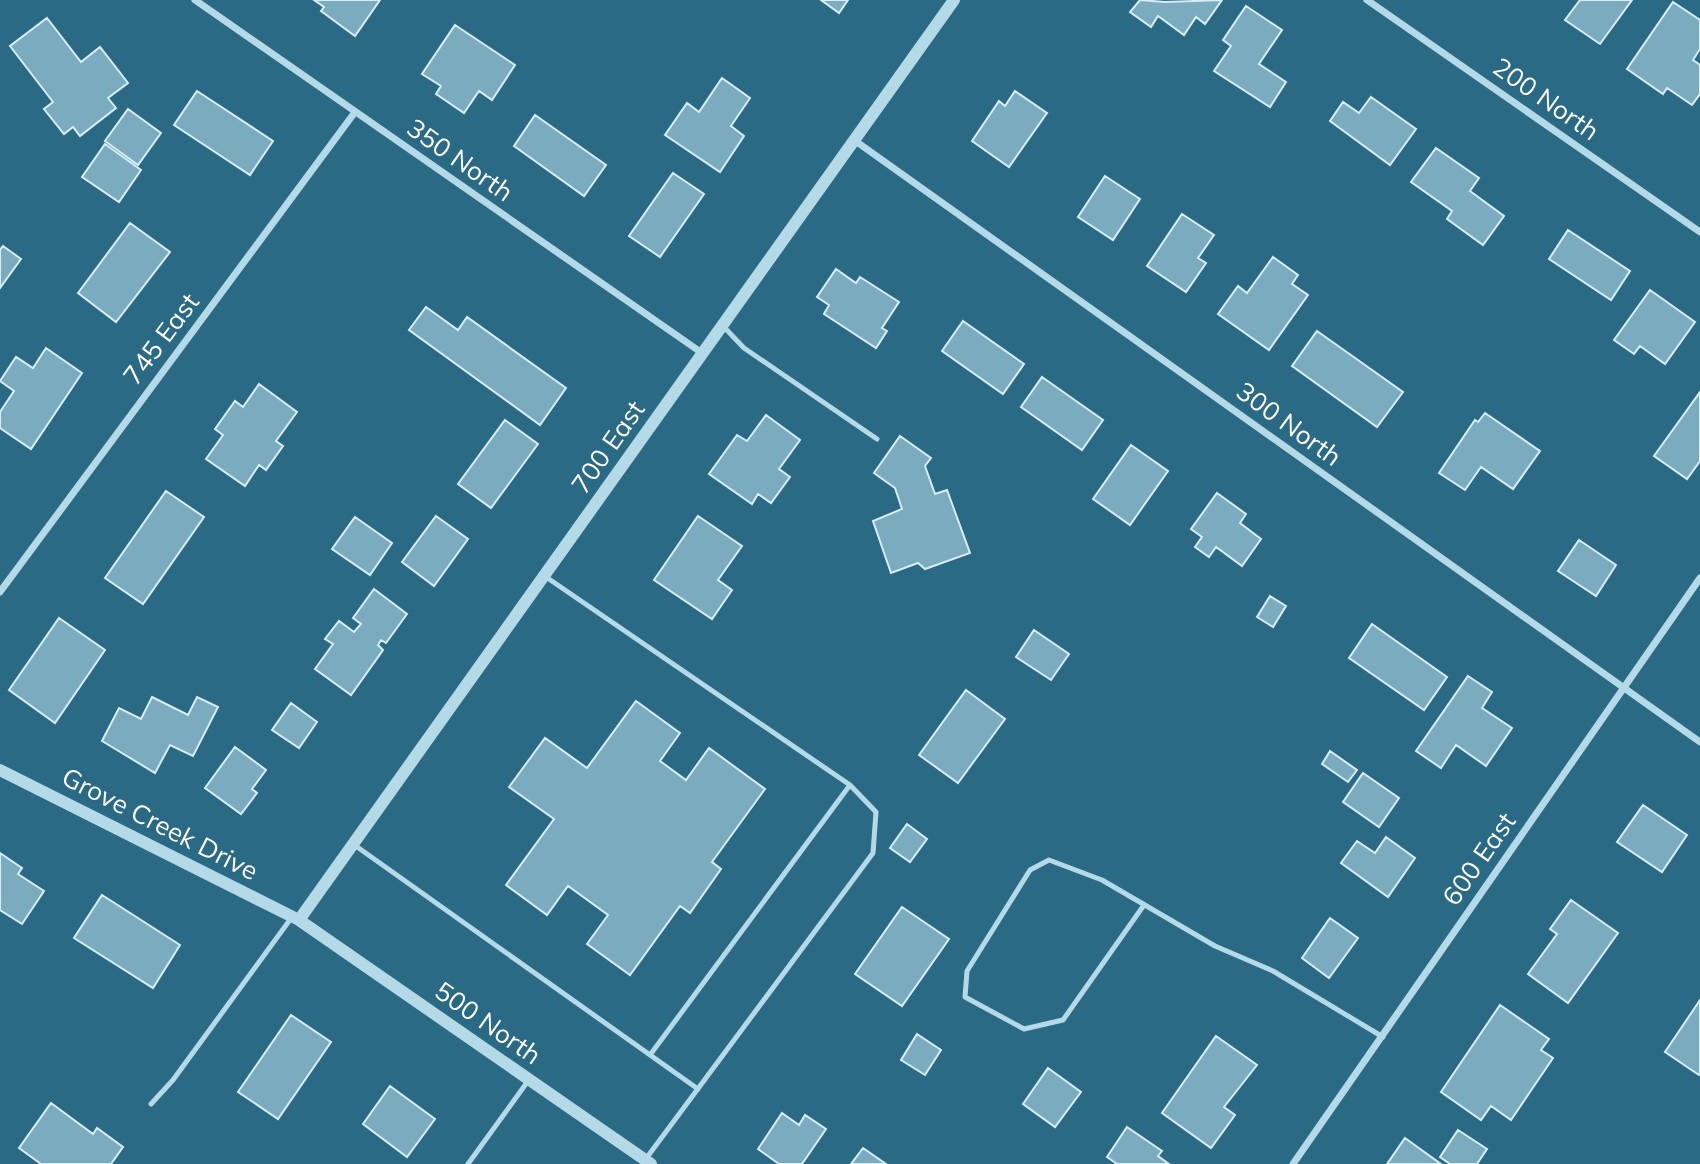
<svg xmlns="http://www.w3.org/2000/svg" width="1700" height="1164" font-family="Mulish,sans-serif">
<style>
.building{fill:#7aabbe;stroke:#d7edf6;stroke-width:2}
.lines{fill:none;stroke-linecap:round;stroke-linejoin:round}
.service{stroke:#b4d9e7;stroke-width:5}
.minor{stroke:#b4d9e7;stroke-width:7}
.tertiary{stroke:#b4d9e7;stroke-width:12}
.labels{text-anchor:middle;stroke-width:7;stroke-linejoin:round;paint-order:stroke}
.street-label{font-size:26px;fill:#fff;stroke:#2a6a84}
</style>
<rect width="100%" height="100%" fill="#2a6a84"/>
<path class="building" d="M314 0H380L355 36 321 11 324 7Z
M821 0H848L839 13Z
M1140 0 1165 2 1222 0 1205 24 1196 17 1184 35 1158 16 1151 27 1130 12Z
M1580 0H1632L1600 44 1565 20Z
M1673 2 1700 20V49L1693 60 1700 65V94L1692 105 1667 88 1663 94 1627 69Z
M1246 6 1282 30 1259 64 1286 82 1270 107 1214 71 1231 46 1223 40Z
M47 18 81 62 100 47 128 83 108 98 116 108 80 136 73 127 64 134 44 109 53 102 10 46Z
M455 25 515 65 492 100 479 91 464 113 436 94 441 86 422 74Z
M722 78 750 98 731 126 744 136 720 172 665 135 687 103 699 112Z
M197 91 273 141 250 175 174 125Z
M1015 91 1047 113 1009 167 972 141 999 101 1005 106Z
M1371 97 1416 129 1390 165 1330 121 1343 102 1359 113Z
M128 109 161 133 138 165 105 141Z
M535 115 606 165 584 196 514 146Z
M105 144 141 170 119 202 82 177Z
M1436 148 1479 178 1470 191 1504 216 1483 245 1447 219 1452 211 1411 182Z
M673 173 704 194 660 257 629 236Z
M1105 176 1140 199 1113 240 1078 217Z
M1182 214 1214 235 1198 258 1206 263 1186 292 1147 266Z
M130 223 170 252 116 322 78 293Z
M1568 230 1630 271 1611 300 1549 259Z
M3 246 21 259 0 288V250Z
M1273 257 1298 275 1292 284 1308 295 1269 350 1218 314 1238 286 1247 293Z
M836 269 856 283 860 277 899 302 882 328 887 331 876 348 824 314 829 305 817 297Z
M1650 290 1695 322 1665 364 1640 346 1634 354 1614 340Z
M426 307 458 330 467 317 566 388 540 425 409 330Z
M963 321 1024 364 1003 394 942 351Z
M1317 331 1403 392 1377 427 1292 366Z
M46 348 82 373 31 449 0 428V412L14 391 0 381 16 357 33 368Z
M1042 377 1103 420 1082 450 1021 407Z
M259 384 297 412 276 441 283 446 266 470 259 465 245 486 206 459 223 435 215 429 235 401 243 407Z
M1700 392V461L1687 479 1654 456Z
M1485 413 1540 451 1513 489 1481 467 1465 490 1439 473 1475 420 1478 422Z
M766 415 800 440 779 469 790 477 771 503 758 494 752 504 709 474 737 435 747 441Z
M505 420 538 444 491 508 458 484Z
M900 436 931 458 925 466 935 494 947 490 970 553 925 569 918 563 891 573 873 521 902 509 895 488 874 473Z
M1131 445 1168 471 1130 525 1093 499Z
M166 491 204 517 143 604 105 578Z
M1217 493 1246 514 1240 523 1261 539 1242 566 1216 547 1209 557 1195 547 1202 537 1191 529Z
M436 516 468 539 434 586 402 562Z
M698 516 742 546 718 580 732 590 712 619 654 580Z
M355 517 392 543 370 575 332 549Z
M1579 540 1616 565 1596 596 1558 571Z
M374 589 407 614 386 643 381 640 378 645 383 650 351 695 315 669 333 644 325 639 339 621 354 632 361 624 353 618Z
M1270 596 1286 606 1273 627 1257 617Z
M59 618 105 650 55 723 9 690Z
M1372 624 1447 677 1424 710 1349 658Z
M1034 630 1069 654 1051 680 1016 657Z
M1468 676 1492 692 1482 708 1512 728 1486 766 1456 745 1441 768 1416 751Z
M966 690 1005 719 958 783 919 755Z
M152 697 188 715 197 697 218 707 193 756 170 745 155 773 102 741 119 708 141 719Z
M636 701 680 733 660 761 686 780 709 748 765 789 712 862 721 869 690 913 680 906 630 975 587 944 608 915 568 886 547 915 506 885 554 819 509 787 545 738 587 768Z
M291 703 317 722 299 748 272 730Z
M235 747 266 770 252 789 257 793 241 814 205 788Z
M1330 751 1357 770 1348 782 1322 764Z
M1363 773 1399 798 1379 827 1343 802Z
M1643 805 1687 835 1662 872 1617 842Z
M907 824 927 839 910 862 890 848Z
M1386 837 1415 858 1388 897 1341 863 1357 841 1375 853Z
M0 853 22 868 18 874 44 891 22 924 0 910Z
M102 895 180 945 153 988 74 938Z
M1571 900 1618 933 1568 1003 1528 974 1557 934 1550 929Z
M902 907 949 939 902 1006 855 974Z
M1330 918 1358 938 1329 978 1302 958Z
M1700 1000V1074L1699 1075 1665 1052Z
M1500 1005 1549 1039 1541 1050 1553 1058 1511 1120 1491 1106 1481 1120 1441 1092Z
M291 1015 331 1042 278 1119 238 1092Z
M917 1034 941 1050 925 1075 901 1060Z
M1216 1036 1257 1065 1224 1107 1235 1115 1211 1148 1162 1113Z
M1048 1068 1081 1092 1055 1127 1023 1104Z
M390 1086 435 1119 407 1157 363 1124Z
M51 1103 93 1134 97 1128 123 1147 111 1164H41L19 1148Z
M782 1113 799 1125 805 1115 826 1129 802 1164H779L758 1149Z
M1127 1127 1162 1151 1158 1156 1169 1164H1117L1107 1157Z
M1458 1130 1487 1149 1477 1164H1450L1440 1157Z
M1405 1138 1441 1164H1387Z
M863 1148 886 1164H851Z"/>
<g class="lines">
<path class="service" d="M722 325 744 348 877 439
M546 577 850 785 876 812 873 853 645 1160
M353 844 698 1089
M1144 905 1063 1020 1024 1029 965 997 967 971 1030 870 1049 860 1102 880 1215 946 1273 971 1383 1037
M650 1055 850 785
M151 1104 173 1080 292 917
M468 1164 528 1081"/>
<path class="minor" d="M195 0 702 353
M1367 0 1700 232
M854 140 1700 742
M0 592 355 112
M1293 1164 1700 578"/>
<path class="tertiary" d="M0 770 299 920 651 1164
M299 920 954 0"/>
</g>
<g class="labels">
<g class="street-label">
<text transform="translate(1546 99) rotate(35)" y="9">200 North</text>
<text transform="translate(460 160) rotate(35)" y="9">350 North</text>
<text transform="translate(161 339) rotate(-53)" y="9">745 East</text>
<text transform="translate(1289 424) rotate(36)" y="9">300 North</text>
<text transform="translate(608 447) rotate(-55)" y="9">700 East</text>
<text transform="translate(160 824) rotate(27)" y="9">Grove Creek Drive</text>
<text transform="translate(1479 859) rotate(-55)" y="9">600 East</text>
<text transform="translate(488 1023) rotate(35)" y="9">500 North</text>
</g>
</g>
</svg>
